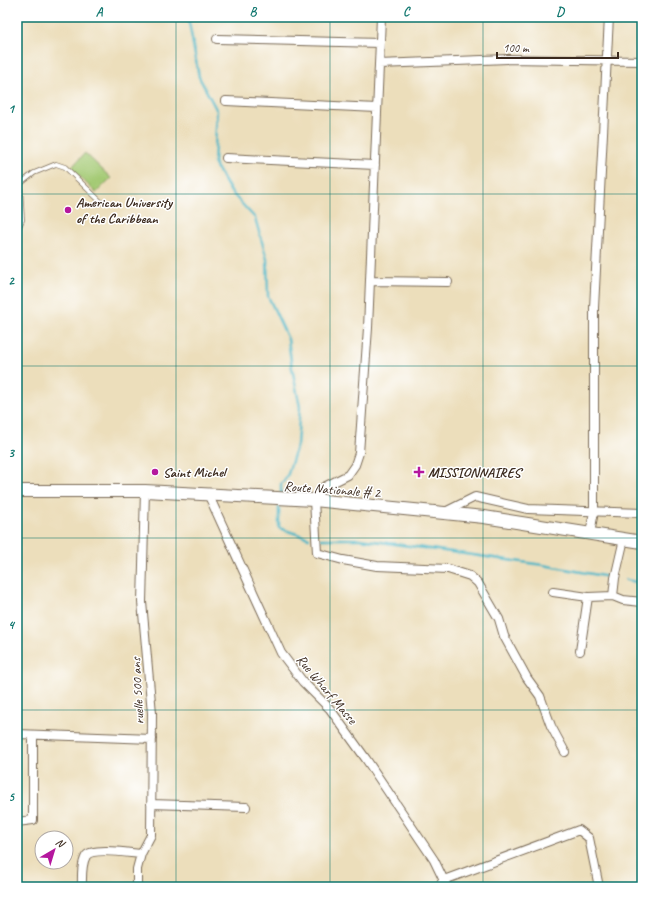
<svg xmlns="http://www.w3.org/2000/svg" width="659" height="904" font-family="Caveat,sans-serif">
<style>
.park{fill:#a4ca75;stroke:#707a4a}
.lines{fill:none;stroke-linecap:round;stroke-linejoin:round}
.stream{stroke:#49b6c6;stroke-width:2.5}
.lane-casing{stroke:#796955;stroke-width:5.5}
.street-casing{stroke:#796955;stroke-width:10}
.primary-casing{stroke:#796955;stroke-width:14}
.lane{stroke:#fff;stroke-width:4}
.street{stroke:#fff;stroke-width:8}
.primary{stroke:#fff;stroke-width:12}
.grid{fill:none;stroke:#0f766e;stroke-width:1;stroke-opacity:0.55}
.poi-dot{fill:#b5179e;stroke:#fff;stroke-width:1.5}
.labels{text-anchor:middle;stroke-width:3;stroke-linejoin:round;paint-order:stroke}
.poi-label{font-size:14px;font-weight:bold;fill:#3b2a1e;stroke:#fff;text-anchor:start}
.street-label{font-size:14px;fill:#3b2a1e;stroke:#fff}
.neatline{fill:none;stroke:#0f766e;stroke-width:1.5}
.grid-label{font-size:13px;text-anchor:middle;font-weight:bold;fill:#0f766e}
</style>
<rect width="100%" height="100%" fill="#fff"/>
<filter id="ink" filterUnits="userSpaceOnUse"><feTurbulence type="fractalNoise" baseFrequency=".025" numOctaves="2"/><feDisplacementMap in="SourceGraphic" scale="8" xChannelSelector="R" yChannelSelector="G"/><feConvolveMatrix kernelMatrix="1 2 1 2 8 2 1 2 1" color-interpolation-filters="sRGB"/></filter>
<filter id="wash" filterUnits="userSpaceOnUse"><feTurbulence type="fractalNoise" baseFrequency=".012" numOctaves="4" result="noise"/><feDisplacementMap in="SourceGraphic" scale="16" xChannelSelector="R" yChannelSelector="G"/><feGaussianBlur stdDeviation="0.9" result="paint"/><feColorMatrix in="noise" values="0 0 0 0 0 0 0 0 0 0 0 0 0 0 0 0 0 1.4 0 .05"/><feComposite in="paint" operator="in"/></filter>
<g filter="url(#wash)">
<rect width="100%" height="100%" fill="#ecdebb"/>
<path class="park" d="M85 153 111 178 96 193 71 168Z"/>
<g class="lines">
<path class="stream" d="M188 17 199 77 217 111 214 163 231 192 255 218 267 259 268 296 288 339 292 368 300 407 297 445 287 477 281 484V493
M279 507V528L309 538
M321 539H360L543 565 609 577
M626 580 642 583"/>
</g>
</g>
<g filter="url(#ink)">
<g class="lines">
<defs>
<path id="lane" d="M17 231 22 220 20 184 34 173 56 164 65 167 101 202"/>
<path id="street" d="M381 17 368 328 359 453 355 465 348 475 322 488 314 500 317 553 343 560 377 566 448 569 470 576 478 583 499 619 504 636 527 678 540 696 551 726 565 752
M217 39 380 43
M379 64 508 59 642 61
M226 101 377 108
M226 158 375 165
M370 281 448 282
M209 496 281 653 303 682 330 709 366 759 434 860 447 887
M445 512 475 497 528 509 642 513
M590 534 594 511V308L609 17
M553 592 588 597 613 596 623 600 642 602
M613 596 615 578 624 539
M580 651 588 597
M17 734 152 739
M151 804 246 807
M17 822 33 820V735
M82 887C82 877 81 865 86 856 92 847 129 853 141 854
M137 887V869L141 854 151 835 152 713 142 602 145 491
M438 887 444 880 579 830 589 838 599 887"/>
<path id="primary" d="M17 491H145L314 500 484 517 642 542"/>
</defs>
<use href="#lane" class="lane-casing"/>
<use href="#street" class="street-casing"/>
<use href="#primary" class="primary-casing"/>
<use href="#lane" class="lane"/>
<use href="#street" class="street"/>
<use href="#primary" class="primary"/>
</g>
</g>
<path class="grid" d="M176 17V887M330 17V887M483 17V887M17 194H642M17 366H642M17 538H642M17 710H642"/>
<g class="poi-dot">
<circle cx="68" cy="210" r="4"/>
<circle cx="155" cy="472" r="4"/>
<path d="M417 466h4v4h4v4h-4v4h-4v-4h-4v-4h4z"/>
</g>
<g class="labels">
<g class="poi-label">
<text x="76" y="207">American University<tspan x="76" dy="16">of the Caribbean</tspan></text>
<text x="163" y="477">Saint Michel</text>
<text x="428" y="477">MISSIONNAIRES</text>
</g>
<g class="street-label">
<text transform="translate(332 489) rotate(4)" y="5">Route Nationale # 2</text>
<text transform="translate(327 689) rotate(50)" y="5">Rue Wharf Masse</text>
<text transform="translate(137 691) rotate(-93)" y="5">ruelle 500 ans</text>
</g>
</g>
<rect width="659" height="904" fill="none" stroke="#fff" stroke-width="44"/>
<g transform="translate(54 850) rotate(38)"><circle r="19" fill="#ffffff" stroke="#b1aaa5"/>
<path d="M0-3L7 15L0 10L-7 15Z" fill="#b5179e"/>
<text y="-6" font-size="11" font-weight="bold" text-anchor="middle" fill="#3b2a1e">N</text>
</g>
<path d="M497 52v6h121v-6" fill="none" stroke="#3b2a1e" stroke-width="2"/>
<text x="503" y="52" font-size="12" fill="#3b2a1e" stroke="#ffffff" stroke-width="3" paint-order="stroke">100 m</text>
<rect x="22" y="22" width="615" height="860" class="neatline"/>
<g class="grid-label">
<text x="99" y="16">A</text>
<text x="253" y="16">B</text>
<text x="406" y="16">C</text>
<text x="560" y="16">D</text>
<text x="11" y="113">1</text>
<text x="11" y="285">2</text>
<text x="11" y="457">3</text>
<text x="11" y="629">4</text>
<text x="11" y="801">5</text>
</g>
</svg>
